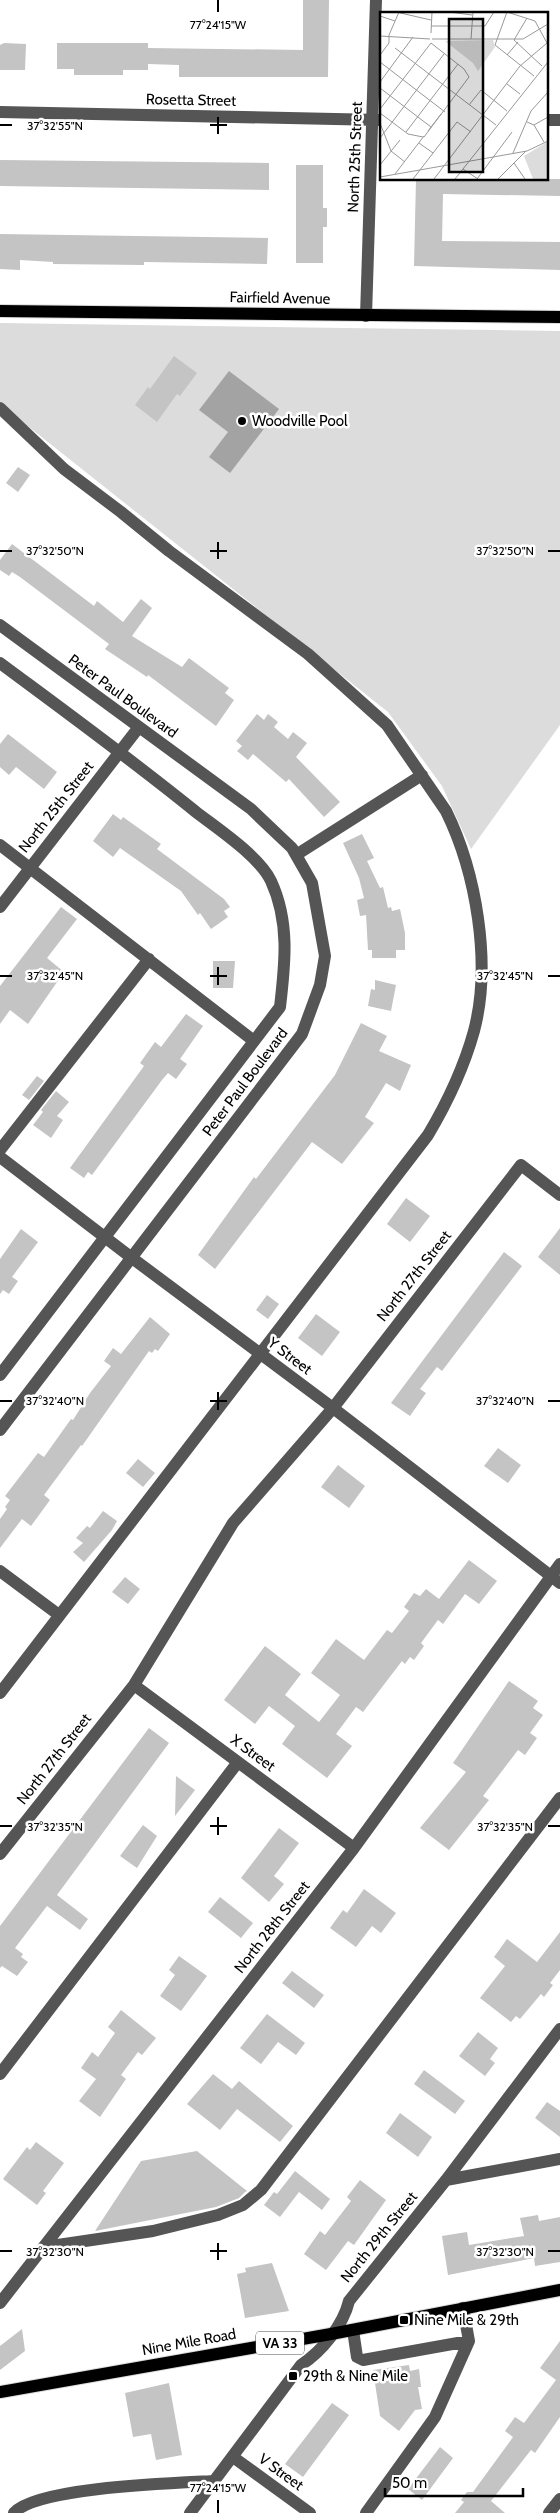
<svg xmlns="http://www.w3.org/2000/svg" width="560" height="2513" font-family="Cabin,sans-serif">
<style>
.green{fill:#dcdcdc}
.water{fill:#a3a3a3}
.building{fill:#c4c4c4}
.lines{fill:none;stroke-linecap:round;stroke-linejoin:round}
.major-casing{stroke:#dbdbdb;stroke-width:14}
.minor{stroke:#555;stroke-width:12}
.major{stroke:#000;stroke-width:12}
.ticks{fill:none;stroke:#000;stroke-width:2}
.poi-dot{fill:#000;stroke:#fff;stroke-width:2}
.labels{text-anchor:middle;stroke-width:5;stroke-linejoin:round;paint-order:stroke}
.shield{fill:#fff;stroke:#4c4c4c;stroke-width:1}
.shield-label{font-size:14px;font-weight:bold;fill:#000}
.street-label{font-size:15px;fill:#000;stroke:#fff}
.poi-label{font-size:15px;fill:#000;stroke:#fff;text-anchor:start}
.inset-road{fill:none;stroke:#999;stroke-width:1}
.view{fill:#000;fill-opacity:0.15;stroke:#000;stroke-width:2.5}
.inset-edge{fill:none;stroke:#000;stroke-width:2.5}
.ticks-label{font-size:12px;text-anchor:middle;fill:#000;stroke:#fff;stroke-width:5;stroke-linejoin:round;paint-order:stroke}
</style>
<rect width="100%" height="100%" fill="#fff"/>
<path class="green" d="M0 323 560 331V725L471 849 442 786 388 712 0 404Z"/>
<path class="water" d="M229 371 279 409 230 473 209 457 228 432 199 410Z"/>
<path class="building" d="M303 0H329L328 77H179V65L148 64V70H123V75H74V69H57V43H148V48L303 50Z
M4 43 26 44 25 70H0V45Z
M0 160 269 163V190L0 186Z
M296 165H323V208H327V227H323V263H296Z
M416 179H560V196L443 194 442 241 560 242V270L414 266Z
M0 234 268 238 267 264 144 262V265L53 264V262L20 260V270L0 269Z
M174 356 197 373 180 396 177 394 157 422 135 405 148 387 150 389Z
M18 467 30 475 18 492 6 483Z
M12 544 94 606 97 601 123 622 141 599 152 608 132 636 182 667 189 658 229 688 225 693 234 700 216 726 148 675 147 677 105 649 109 644 20 577 12 572 9 576 0 570V560Z
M257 714 264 720 268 714 278 722 274 727 288 739 293 732 307 743 296 757 340 802 324 817 289 779 286 782 253 754 248 760 237 751 242 746 236 741Z
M8 734 57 772 44 789 16 767 9 775 0 767V744Z
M113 814 121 820 123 817 161 844 157 849 224 899 230 907 224 911 228 917 211 929 200 913 198 915 181 891 120 848 113 857 93 841Z
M362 834 374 858 367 861 380 888 383 887 388 908 391 907 392 911 400 909 405 933V950H396V958H372V950H368L366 915 360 916 357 900 364 898 359 878 343 843Z
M61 907 77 919 47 958 64 972 28 1024 10 1010 0 1024V986Z
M213 961H235L233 988H213Z
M375 980 396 985 391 1011 368 1006 371 989 375 990Z
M186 1014 203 1026 180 1059 187 1064 176 1079 168 1073 162 1080 92 1175 88 1172 84 1178 70 1168 144 1066 140 1063 155 1042 161 1047Z
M361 1023 387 1036 379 1051 411 1065 400 1091 386 1083 365 1117 374 1123 342 1164 312 1142 215 1269 198 1255 254 1177 256 1179 335 1075Z
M37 1076 44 1081 29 1100 22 1095Z
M56 1091 69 1102 57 1116 63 1120 51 1138 33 1125 43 1112 41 1110Z
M406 1198 430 1216 410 1242 387 1224Z
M560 1228V1275L538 1257Z
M21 1229 38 1242 12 1277 18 1281 9 1294 3 1290 0 1294V1259Z
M504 1252 522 1266 442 1371 437 1367 420 1389 426 1393 410 1416 391 1403Z
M267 1295 279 1304 268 1319 256 1310Z
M316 1314 340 1332 322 1356 298 1338Z
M150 1317 170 1334 158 1351 155 1349 152 1353 149 1351 82 1446 81 1445 44 1495 50 1500 31 1526 22 1519 0 1548V1519L7 1509 5 1507 10 1500 5 1496 38 1453 44 1457 71 1419 73 1420 90 1393 111 1366 104 1361 113 1348 121 1354Z
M498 1448 521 1465 508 1483 484 1466Z
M138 1459 155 1473 143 1487 126 1473Z
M338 1465 365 1486 349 1508 321 1487Z
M103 1511 117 1521 112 1530 84 1562 73 1552 83 1543 76 1538 87 1526 90 1528Z
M469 1560 497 1581 479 1604 465 1594 443 1624 438 1620 421 1643 424 1646 414 1660 410 1657 405 1664 402 1661 363 1712 356 1707 336 1734 352 1746 327 1778 282 1744 295 1726 269 1706 255 1724 224 1700 265 1646 301 1674 285 1695 319 1722 340 1695 311 1673 336 1639 364 1660 387 1630 392 1633 409 1611 404 1607 414 1593 420 1596 426 1589 439 1599Z
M125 1577 140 1589 128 1604 112 1592Z
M509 1681 538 1701 533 1708 543 1715 530 1733 537 1738 525 1755 518 1750 483 1796 489 1800 449 1850 420 1828 466 1772 453 1763Z
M149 1728 169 1743 57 1895 88 1919 80 1930 47 1906 15 1948 23 1954 21 1957 28 1962 17 1976 2 1966 0 1968V1926Z
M176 1776 195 1790 175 1816Z
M143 1825 157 1836 137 1868 120 1856Z
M279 1828 299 1843 274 1876 284 1884 269 1902 241 1878Z
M364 1889 396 1913 381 1933 372 1926 356 1947 330 1928 343 1910 347 1913Z
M220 1897 253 1923 241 1938 208 1912Z
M560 1932V1970L550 1983 553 1985 544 1997 541 1994 520 2019 516 2016 511 2022 480 1998 505 1966 494 1957 507 1939 537 1962Z
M179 1956 207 1976 181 2011 160 1996 175 1975 169 1970Z
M292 1971 324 1995 314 2008 282 1983Z
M121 2010 156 2038 142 2055 138 2052 121 2075 126 2079 100 2117 79 2101 96 2079 81 2068 92 2052 98 2057 115 2033 108 2027Z
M267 2014 305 2043 296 2055 278 2042 261 2064 240 2048Z
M478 2032 498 2048 490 2059 495 2063 485 2076 459 2056Z
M424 2070 465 2101 455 2114 414 2084Z
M213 2074 232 2089 239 2081 293 2126 280 2142 237 2109 220 2130 187 2104Z
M547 2102 560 2111V2137L535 2118Z
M400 2113 432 2137 418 2157 386 2133Z
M36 2142 64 2163 43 2191 46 2193 37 2205 3 2179 27 2147 30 2150Z
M197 2151 247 2191 245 2192 239 2198 216 2207 95 2231 141 2161Z
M295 2171 330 2199 322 2210 299 2192 280 2217 264 2205 274 2192 277 2194Z
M360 2180 386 2200 354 2245 348 2241 326 2270 304 2254 320 2231 325 2235 351 2201 347 2197Z
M538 2215 539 2221 560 2217V2262L535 2266 534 2258 448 2275 442 2236 467 2232 469 2245 524 2236 520 2218Z
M272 2263 289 2311 245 2318 237 2274 246 2272 245 2268Z
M22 2329 25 2351 0 2370V2346Z
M560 2341V2417L535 2453 531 2450 491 2501 505 2513H455L464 2502 461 2500 467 2492H473L513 2437 505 2431 515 2417 524 2423 556 2380 540 2368Z
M409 2365 410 2371 419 2369 421 2387H418L422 2409 415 2410 399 2431 380 2416 373 2370Z
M169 2383 182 2455 156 2460 151 2434 133 2437 125 2393Z
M332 2403 349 2415 303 2477 285 2464Z
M440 2447 453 2458 422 2500 408 2489Z"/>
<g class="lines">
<defs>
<path id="major" d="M0 311 560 317
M0 2392 331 2334 560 2290"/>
</defs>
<use href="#major" class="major-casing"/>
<path class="minor" d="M0 112 381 120
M546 120H560
M366 316 376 0
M0 408 64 469 121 512 169 551 308 654 387 725 446 811C476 872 492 963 474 1031 464 1067 447 1103 428 1135L0 1693
M0 625 251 809 292 848 312 883 325 956 320 985 302 1034 0 1430
M0 663C66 712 132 760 196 812 218 829 259 856 271 881 290 922 285 964 280 1007L0 1375
M0 845 254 1041
M296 855 422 775
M0 907 139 727
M0 1150 149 959
M0 1157 132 1258 333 1408 560 1583
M0 1571 59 1615
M134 1685 354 1848
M0 1854 134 1685 233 1523 333 1408 521 1165 560 1195
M0 2074 238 1762
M446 2180 560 2159
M44 2247 153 2231 218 2215 243 2205 261 2190 560 1798
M0 2303 354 1848 560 1564
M353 2330 357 2357 363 2360 469 2341
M233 2457 310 2513
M14 2513C36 2487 177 2483 215 2481
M190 2513 301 2365C321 2352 343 2326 349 2301L446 2180 560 2029
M366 2513 435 2417 469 2341 463 2308
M549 2513 560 2499"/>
<use href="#major" class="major"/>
</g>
<path class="ticks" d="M218 0V12M218 117V134M0 125H12M210 125H227M218 542V559M0 551H12M210 551H227M548 551H560M218 967V985M0 976H12M210 976H227M548 976H560M218 1392V1410M0 1401H12M210 1401H227M548 1401H560M218 1817V1835M0 1826H12M210 1826H227M548 1826H560M218 2243V2260M0 2251H12M210 2251H227M548 2251H560M218 2500V2513"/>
<g class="poi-dot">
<circle cx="242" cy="421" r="5"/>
<rect x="399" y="2315" width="10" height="10" rx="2.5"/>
<rect x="288" y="2371" width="10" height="10" rx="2.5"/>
</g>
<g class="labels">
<rect class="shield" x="256" y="2331.5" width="48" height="23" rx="4"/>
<g class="shield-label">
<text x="280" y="2348">VA 33</text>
</g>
<g class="street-label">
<text transform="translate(191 100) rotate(1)" y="5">Rosetta Street</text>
<text transform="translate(355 157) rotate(-88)" y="5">North 25th Street</text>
<text transform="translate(280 298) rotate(1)" y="5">Fairfield Avenue</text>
<text transform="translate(123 696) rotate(36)" y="5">Peter Paul Boulevard</text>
<text transform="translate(56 807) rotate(-52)" y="5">North 25th Street</text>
<text transform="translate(245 1082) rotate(-53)" y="5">Peter Paul Boulevard</text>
<text transform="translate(414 1276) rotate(-52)" y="5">North 27th Street</text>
<text transform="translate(290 1356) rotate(37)" y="5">Y Street</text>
<text transform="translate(253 1753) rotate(36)" y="5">X Street</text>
<text transform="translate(54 1759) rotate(-52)" y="5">North 27th Street</text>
<text transform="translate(272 1927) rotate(-52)" y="5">North 28th Street</text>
<text transform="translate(379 2237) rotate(-51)" y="5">North 29th Street</text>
<text transform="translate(189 2342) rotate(-10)" y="5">Nine Mile Road</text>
<text transform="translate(281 2472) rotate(36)" y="5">V Street</text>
</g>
<g class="poi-label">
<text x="252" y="426">Woodville Pool</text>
<text x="414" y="2325">Nine Mile &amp; 29th</text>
<text x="303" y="2381">29th &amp; Nine Mile</text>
</g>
</g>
<g transform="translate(380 12)">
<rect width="168" height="168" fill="#fff"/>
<path d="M113 28 115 35 98 59 93 51 65 29ZM167 130V167H153L144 144Z" fill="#dcdcdc"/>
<path class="inset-road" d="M16 0 51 8M69 0 92 3M127 0 115 33 154 64M127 0 155 9 167 31M0 4 15 9M147 6 134 28 162 54M51 14H105L114 0M51 21 52 0M0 24 50 27M52 27H143L168 12M91 27 93 0M15 36 116 113M0 43 9 31V23L19 0M127 43 138 30M0 50 65 100M0 70 33 25M127 72 140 82M0 76 51 115M89 93 101 78 127 99M0 97 51 31 84 57 89 65 44 125M0 101 28 122 43 125M147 110 154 113 164 130M0 111 11 139 25 150M154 113 168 105M48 119 61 102M26 120 78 52M0 126 64 42M39 131 53 141M133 141 151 99 168 80M134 151 145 167M0 153 20 128M83 157 98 167M15 162 44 124M0 165 147 139 168 129M33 167 77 110 91 120M54 167 140 54 167 31M75 167 168 50M97 167 132 120M118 167 146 139"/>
<path class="view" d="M69 7H103V160H69Z"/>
<rect width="168" height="168" class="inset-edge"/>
</g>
<g class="ticks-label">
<text x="218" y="29">77°24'15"W</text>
<text x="55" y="130">37°32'55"N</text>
<text x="55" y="555">37°32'50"N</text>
<text x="505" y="555">37°32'50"N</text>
<text x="55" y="980">37°32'45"N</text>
<text x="505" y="980">37°32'45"N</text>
<text x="55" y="1405">37°32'40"N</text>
<text x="505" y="1405">37°32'40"N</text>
<text x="55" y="1831">37°32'35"N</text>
<text x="505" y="1831">37°32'35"N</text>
<text x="55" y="2256">37°32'30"N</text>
<text x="505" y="2256">37°32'30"N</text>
<text x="218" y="2492">77°24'15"W</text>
</g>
<path d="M385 2488v8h138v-8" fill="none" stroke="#000000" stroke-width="2.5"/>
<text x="392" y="2488" font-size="15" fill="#000000" stroke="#ffffff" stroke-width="4" paint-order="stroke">50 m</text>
</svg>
